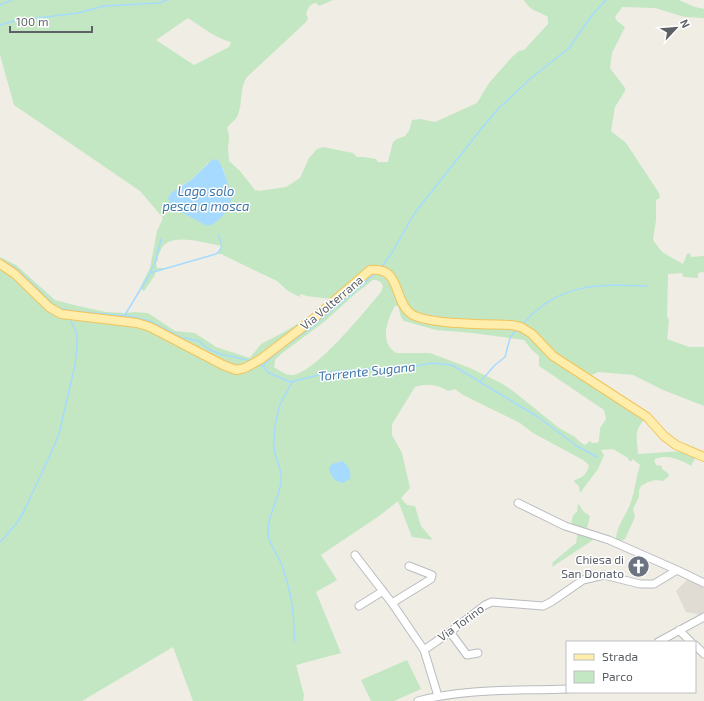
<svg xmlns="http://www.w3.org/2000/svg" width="704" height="701" font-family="'Exo 2',sans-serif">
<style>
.education{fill:#e0dcd3}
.green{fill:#c3e7c2;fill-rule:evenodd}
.water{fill:#a6dbff}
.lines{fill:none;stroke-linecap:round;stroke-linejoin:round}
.stream{stroke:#a6dbff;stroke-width:1.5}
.minor-casing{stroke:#b8bbbf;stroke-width:9}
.major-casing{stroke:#f2c35b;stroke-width:10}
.minor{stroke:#fff;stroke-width:7}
.major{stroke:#ffeeab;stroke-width:8}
.labels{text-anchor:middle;stroke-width:3;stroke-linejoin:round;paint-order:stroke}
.street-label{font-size:12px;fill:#5d6166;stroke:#fff}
.worship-label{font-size:12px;fill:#5b616d;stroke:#fff;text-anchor:end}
.water-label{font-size:13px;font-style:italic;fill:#3e76aa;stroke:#fff}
</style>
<rect width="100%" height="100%" fill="#f0ede5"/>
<path class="education" d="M688 579 704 587V614L702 615 686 612 676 591Z"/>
<path class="green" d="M0 0H333L319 6 316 3C309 4 308 9 306 14L308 18 306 22 247 77C239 88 243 103 238 115 236 120 230 123 227 128 230 135 229 140 228 148 228 152 229 157 229 161L240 171 255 190 259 191 286 187 300 178 309 158 317 149 323 147 353 153 357 157H364L376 159 378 162H388L393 142 397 139 405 136 409 131 412 120 420 119 435 122 477 103 489 83 511 58 519 51 524 50 548 24V17C537 10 531 12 524 0H679L695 7 704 9V18L685 17 655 8 622 7 615 17 617 21 625 27 612 53 610 68 625 88V91L615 107 611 131 626 143 659 193 660 198 656 200V220L653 240 662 252 683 264 687 254 690 253 691 257 704 256V272L698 273V278L683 277 682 273 668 274 667 316 669 320 667 339 689 347H704V406L663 390 633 375 598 372 588 377 647 417C633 430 637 437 638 454L683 451 696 456 691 466C682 460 664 453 654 460L656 465 662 466V469L668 473 669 476 663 481 656 480 648 482 641 486 639 490V497L633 509 635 517 625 539 616 543C615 527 626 516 631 502 635 490 636 477 640 465 637 463 635 460 632 459V461H629L628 458 613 449 601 450 604 455 598 469 580 493 579 486 575 483 574 480C583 478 587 474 589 465L583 460 533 433 520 423 463 395 455 389 448 391C437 384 427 383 415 387L392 424V435L402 453 410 488 401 498 407 505 415 506 421 526 433 540 412 537 398 501 379 516 321 555 337 580 316 592 341 653 296 665 304 695 303 701H193L173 647 82 701H0V257L16 265 55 300 78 306 106 312 126 313 134 312 148 313 175 331 195 333 216 347 250 358 261 344 284 332 322 309 331 299C321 297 311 298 300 294V297L288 291 277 281 221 254H216L219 251 222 246H221C205 243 166 230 160 252 158 256 157 257 158 261L156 262 157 268H170L155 272V275L144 291 140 288 150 268 157 231 163 218 140 191 14 105 0 55ZM188 18C202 27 215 38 231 42L229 47 194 65 156 40ZM208 163 223 168 231 197 227 209 181 186 191 180ZM373 280C378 280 381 281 383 286L381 292C365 311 316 372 293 375 286 376 279 370 274 367L275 360 281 354 324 322 355 294ZM395 306H398L401 317 404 321 436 330 472 333 524 340 531 349 539 356V366L604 410 606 419 600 428 599 441 597 443H592L590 441 585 445 580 442 575 437 559 428 513 391 501 383 470 368 430 353H396C379 342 387 320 395 306Z
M578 503 584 512 590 516 586 533 596 538 552 567 553 562 576 543 578 530 571 528C572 522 571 515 577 512Z
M407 660 421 689 394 701H371L361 680Z"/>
<path class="water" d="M213 159 219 161C223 168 230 188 231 196 232 209 218 224 207 226L172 207 168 198 171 193 191 180Z
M342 461C348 465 352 472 350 479L343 483C335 482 330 476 329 468L332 464Z"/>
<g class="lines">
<path class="stream" d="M0 5 12 0
M0 25 14 21 78 13 104 6 159 3 167 0
M4 262 14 267 21 273 54 305 59 308 72 311 130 316 150 321 180 337 199 341 208 349 220 354 252 361
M381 268 393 251 414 214 481 129 498 109 512 96 531 78 569 48 592 15 606 0
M150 273 216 254C224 248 222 243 218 235
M125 315 149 275 156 260 161 239
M523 324C558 283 597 284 647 286
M257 364 263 366 269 373 290 382 331 372 365 369 405 368 432 363 452 365 538 417 577 446 597 457
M263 366 278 351 311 328 376 273
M293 381C289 388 283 397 280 405 276 417 272 441 275 453 277 463 283 472 281 482 279 501 264 520 269 539 272 548 279 557 282 566 291 590 295 615 294 641
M480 382 495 365 505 357 510 338 516 330
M0 542 17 523 24 511 51 453 59 434 75 365 77 348V334L71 321"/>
<defs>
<path id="minor" d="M518 503 565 526 609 540 677 570 704 583
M355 555 392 603 424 650 438 696
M392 603 431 579 432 575 409 566
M359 606 383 591
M679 630 691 642
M450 632 467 655 478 653
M658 642 704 617
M695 645 704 654
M424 650 450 632 485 605 492 602 543 606 551 602 583 580 604 575 640 584H654L677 570
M418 701C466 688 518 691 567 689"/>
<path id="major" d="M0 264 15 274 49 307 61 314 137 323 150 327 223 365 236 370 245 368 261 359 312 320 370 270C401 266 393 299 410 313 424 325 490 324 511 325L521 327 532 334 553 356 647 417 664 436 676 445 704 457"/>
</defs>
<use href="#minor" class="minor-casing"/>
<use href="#major" class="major-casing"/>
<use href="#minor" class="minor"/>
<use href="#major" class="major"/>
</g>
<defs>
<symbol id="church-disc" viewBox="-11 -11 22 22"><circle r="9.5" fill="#6b7280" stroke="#fff"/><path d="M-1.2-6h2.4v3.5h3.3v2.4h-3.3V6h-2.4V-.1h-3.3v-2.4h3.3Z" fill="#fff"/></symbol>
</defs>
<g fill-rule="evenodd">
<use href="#church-disc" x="626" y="554" width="25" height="25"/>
</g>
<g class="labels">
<g class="street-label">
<text transform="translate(332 303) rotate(-40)" y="4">Via Volterrana</text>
<text transform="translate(461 623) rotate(-36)" y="4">Via Torino</text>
</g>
<g class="worship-label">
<text x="624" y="564">Chiesa di<tspan x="624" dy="14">San Donato</tspan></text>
</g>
<g class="water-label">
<text x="206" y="196">Lago solo<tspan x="206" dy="15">pesca a mosca</tspan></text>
<text transform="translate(367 371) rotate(-6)" y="5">Torrente Sugana</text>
</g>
</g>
<rect x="566" y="641" width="130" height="52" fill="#ffffff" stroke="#bec0c2"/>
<rect x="574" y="654" width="20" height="6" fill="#ffeeab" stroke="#bec0c2"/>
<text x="602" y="661" font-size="12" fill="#5d6166">Strada</text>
<rect x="574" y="671" width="20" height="12" fill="#c3e7c2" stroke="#bec0c2"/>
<text x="602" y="681" font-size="12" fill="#5d6166">Parco</text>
<g transform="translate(676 28) rotate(64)" stroke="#ffffff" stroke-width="3" paint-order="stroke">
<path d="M0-3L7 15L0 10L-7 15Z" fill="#5d6166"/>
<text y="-6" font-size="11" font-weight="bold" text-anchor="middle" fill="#5d6166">N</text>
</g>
<path d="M10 26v6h82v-6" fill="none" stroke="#5d6166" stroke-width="2"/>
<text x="16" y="26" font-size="12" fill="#5d6166" stroke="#ffffff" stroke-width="3" paint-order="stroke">100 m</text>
</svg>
